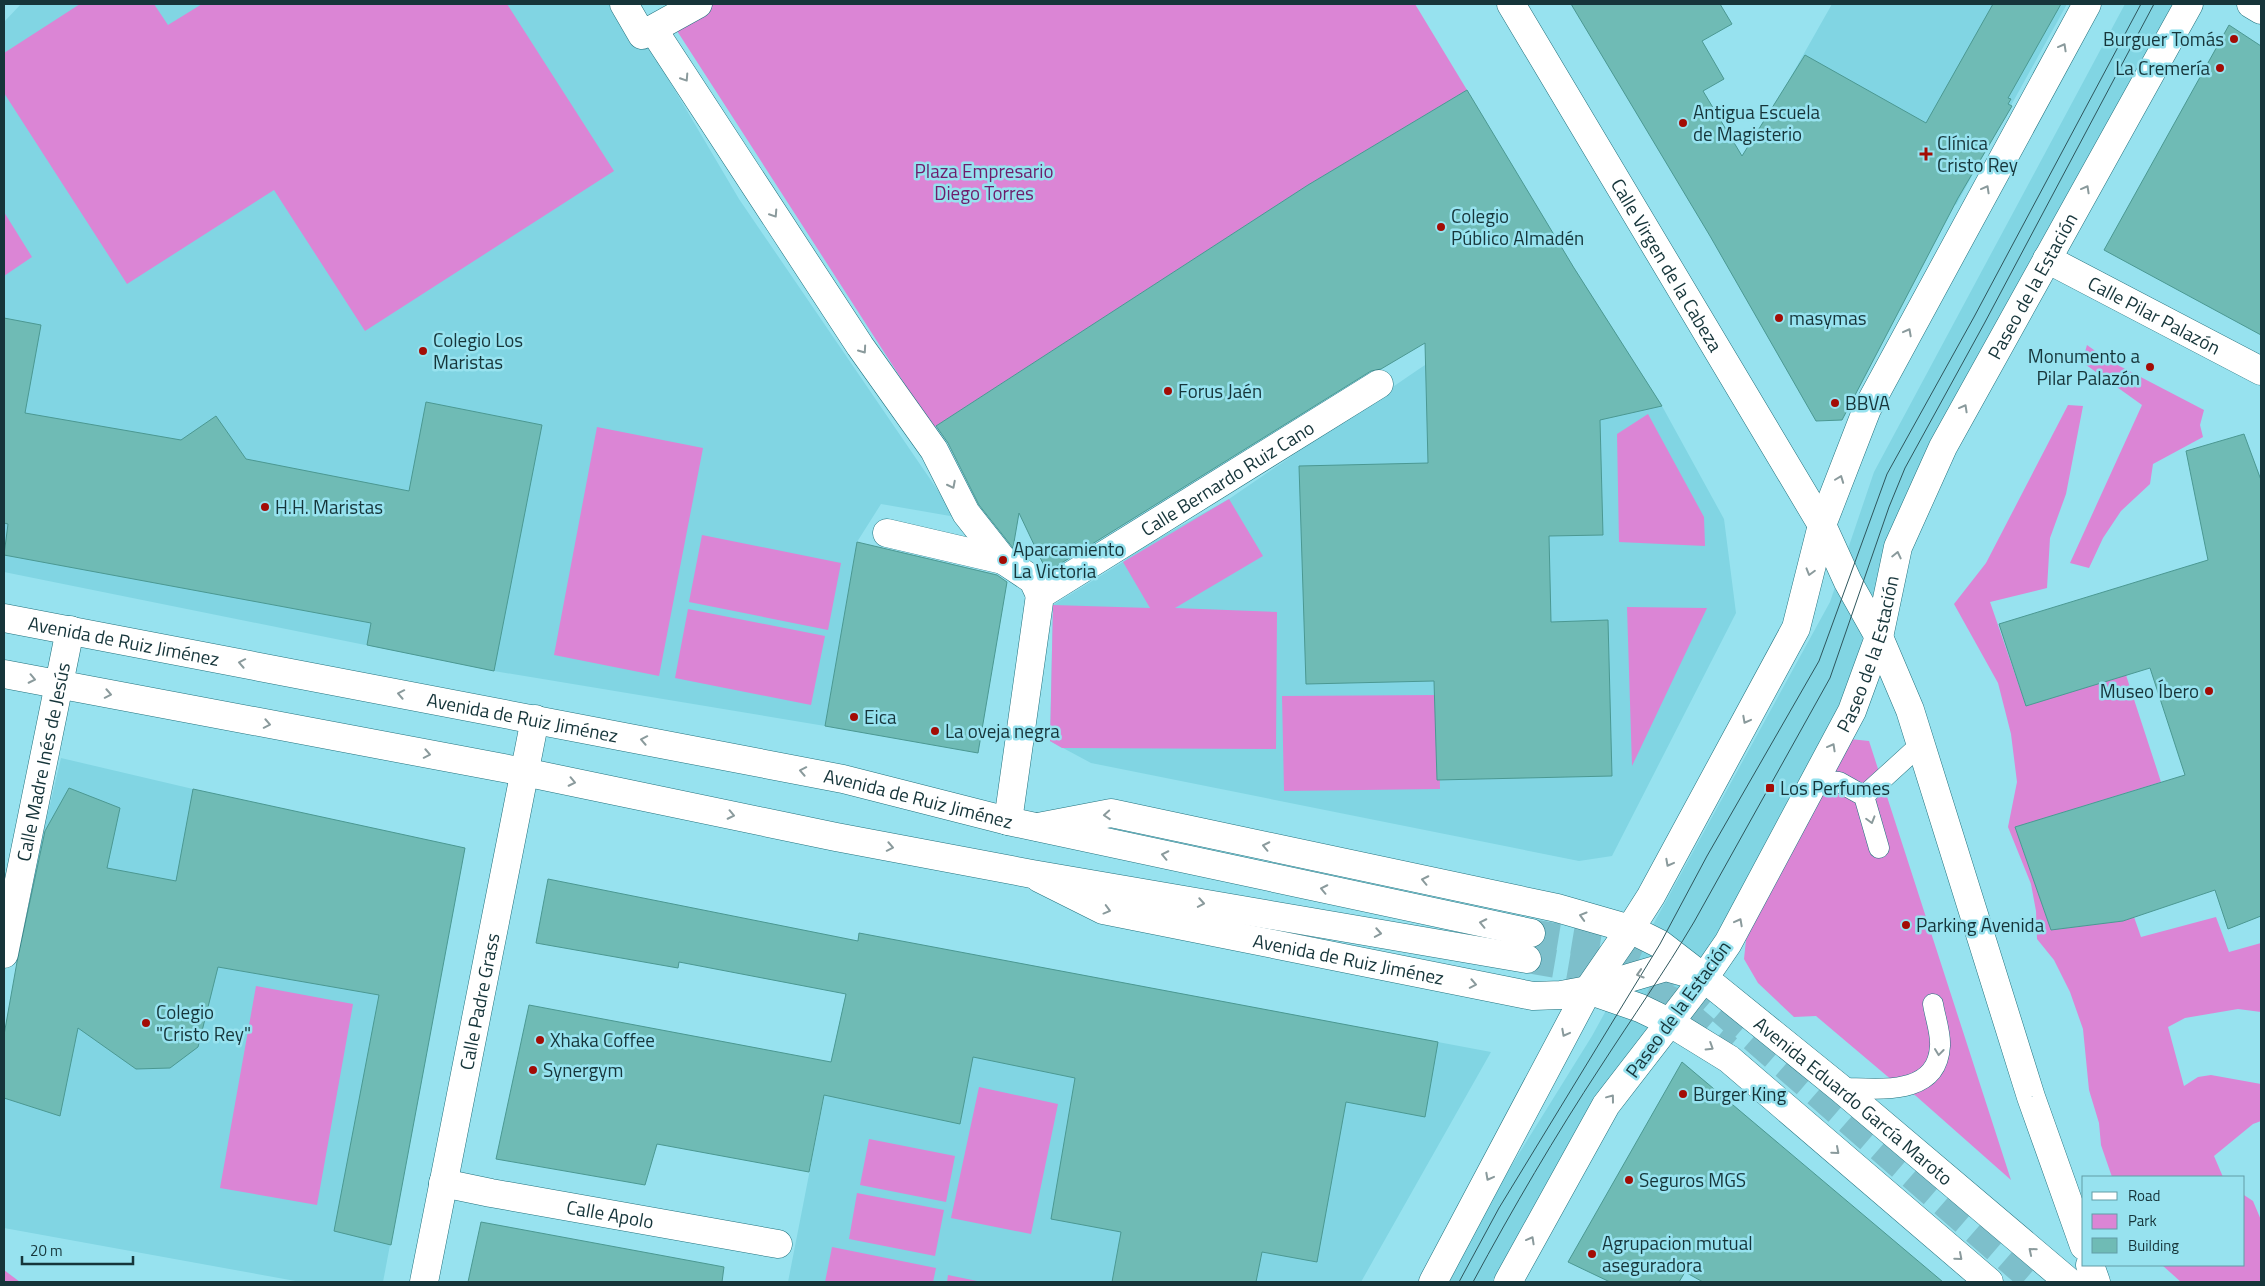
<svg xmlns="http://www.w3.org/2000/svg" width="2265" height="1286" font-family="'Titillium Web',sans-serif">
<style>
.built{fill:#81d5e3}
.green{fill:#db85d5}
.building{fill:#6fbbb5;stroke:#4b9892}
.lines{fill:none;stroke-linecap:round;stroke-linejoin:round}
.primary-tunnel{stroke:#7dbfcb;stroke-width:28;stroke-dasharray:28 14;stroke-linecap:butt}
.service-casing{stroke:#21717d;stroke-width:21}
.pedestrian-casing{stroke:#21717d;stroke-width:29}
.minor-casing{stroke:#21717d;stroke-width:29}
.tertiary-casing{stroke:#21717d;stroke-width:29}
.secondary-casing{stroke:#21717d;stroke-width:29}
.primary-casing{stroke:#21717d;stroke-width:29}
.service{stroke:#fff;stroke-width:20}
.pedestrian{stroke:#fff;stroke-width:28}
.minor{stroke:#fff;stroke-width:28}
.tertiary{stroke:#fff;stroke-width:28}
.secondary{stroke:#fff;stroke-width:28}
.primary{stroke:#fff;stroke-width:28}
.tram{stroke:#2e565c;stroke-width:1}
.oneway{stroke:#8a9a9c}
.poi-dot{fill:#a30c05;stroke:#97e2ef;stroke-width:2}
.labels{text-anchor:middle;stroke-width:5;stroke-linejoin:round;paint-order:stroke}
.poi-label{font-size:19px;fill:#16353a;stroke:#97e2ef;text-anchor:start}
.park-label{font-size:19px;fill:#6e1d6b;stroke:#97e2ef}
.street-label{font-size:19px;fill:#16353a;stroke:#97e2ef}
</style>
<rect width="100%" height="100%" fill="#97e2ef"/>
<path class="built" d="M21 4H624L739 199 956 517 881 504 857 542 825 726 494 671 4 572V22Z
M1832 4H2067L1956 205 1776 103Z
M2125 4H2173L1997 331 1888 545 1860 648 1837 710 1706 958 1659 1013 1597 1096 1492 1282H1446L1489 1202 1592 1036 1830 602 1874 472Z
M1574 268 1662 406 1724 519 1736 613 1612 856 1579 861 1091 763 1050 741 1053 605 1123 562 1136 551 1229 499 1419 369Z
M61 758 193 789 465 848 383 1282H301L4 1228V1035L43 834Z
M859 933 1491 1052 1361 1282H788L831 1062Z"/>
<path class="green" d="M80 4H154L168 25 202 4H507L614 171 365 331 274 190 127 284 4 93V53Z
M698 4H1415L1467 90 1308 185 933 428 670 20Z
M4 212 32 257 4 276Z
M2087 345 2108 360 2204 410 2200 425 2203 437 2153 464 2150 484 2121 511 2103 538 2089 568 2070 563 2142 405 2082 362Z
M2068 405 2083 406 2066 494 2050 538 2047 588 1990 602 2026 706 2126 675 2161 782 2015 827 2051 930 2123 921 2134 917 2141 937 2216 917 2229 952 2261 943V1012L2238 1009 2185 1018 2168 1027 2184 1086 2198 1077 2211 1075 2261 1084V1121L2253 1124 2214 1156 2223 1177H2112L2101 1145 2099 1123 2089 1090 2083 1029 2070 992 2054 960 2037 939 2036 911 2031 884 2008 827 2017 782 2011 734 1998 683 1954 604 1986 563Z
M1648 414 1704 517 1705 546 1619 542 1617 434Z
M597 427 703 448 659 676 554 655Z
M1229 499 1263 556 1175 608 1277 612 1276 749 1062 748 1050 741 1053 605 1150 608 1123 562Z
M702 535 841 563 828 630 689 602Z
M1627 607 1707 608 1632 766Z
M688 609 825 636 811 705 675 678Z
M1438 695 1440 789 1284 791 1282 696Z
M1850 739 1869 741 2011 1180 1916 1096 1887 1076 1816 1016 1794 1017 1758 983 1744 959 1746 940 1823 781Z
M256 986 353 1004 317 1205 220 1188Z
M979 1087 1058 1104 1031 1234 951 1218Z
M869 1139 955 1156 946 1202 860 1185Z
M857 1193 944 1210 935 1256 849 1239Z
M2244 1195 2253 1201 2261 1220V1282H2181L2162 1265H2244Z
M832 1247 936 1268 933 1282H825Z
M4 1270 20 1282H4Z
M948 1275 982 1282H947Z"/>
<path class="building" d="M1571 4H1720L1732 24 1702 41 1724 79 1703 91 1742 156 1805 55 1926 123 1993 4H2061L2008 98 2011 99 2008 104 2012 106 1958 198 1842 420 1816 421 1710 236Z
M2229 25 2261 46V335L2104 250Z
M1467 90 1574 268 1662 406 1600 420 1603 535 1549 536 1551 622 1608 620 1612 776 1437 780 1434 681 1306 684 1299 466 1428 463 1425 343 1381 369 1371 371 1047 572 1019 513 1013 548 979 505 948 443 936 426 1308 185Z
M4 318 41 325 25 413 181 440 216 416 246 459 409 491 426 402 542 425 494 671 367 645 371 623 4 555 8 524 4 523Z
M2244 434 2261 480V916L2228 929 2215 890 2123 921 2051 930 2015 827 2185 775 2150 668 2026 706 1999 624 2208 560 2186 451Z
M857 542 997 575 1007 582 978 753 825 726Z
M69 788 120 808 107 868 176 881 193 789 465 848 391 1245 334 1231 379 995 218 967 198 1047 170 1068 136 1069 78 1028 60 1116 4 1098V1035L17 962 45 831Z
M548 879 858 941 859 933 1438 1042 1425 1117 1346 1102 1317 1262 1262 1252 1256 1282H1112L1121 1232 1051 1219 1075 1078 973 1057 960 1124 824 1095 809 1172 657 1144 645 1185 496 1159 529 1005 831 1062 846 994 679 962 678 968 536 943Z
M1682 1062 1943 1282H1703L1685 1272 1679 1282H1610L1568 1262Z
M481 1222 724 1267 722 1282H468Z"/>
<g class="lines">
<path class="primary-tunnel" d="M1531 933 1610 946 1684 978 2035 1282
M1527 959 1603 972 1670 1000 1728 1049"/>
<defs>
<path id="service" d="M1807 795 1823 781 1839 782 1864 796
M1879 848 1864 796 1920 745
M1840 1088C1877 1088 1937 1098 1940 1046 1941 1033 1935 1017 1933 1004"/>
<path id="pedestrian" d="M624 4 642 35 698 4
M2251 4 2261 10"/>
<g id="minor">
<path d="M658 37 860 346 934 450 966 513 1003 560 1033 580 1040 595"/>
<path id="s1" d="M2047 259 2261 371"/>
<path d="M887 533 1003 560"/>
<path id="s2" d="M1008 821 1040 595 1379 384"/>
<path id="s3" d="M4 954 70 630"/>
<path id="s4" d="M443 1183 491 1193 778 1244"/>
<path id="s5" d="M424 1282 535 719"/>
</g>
<g id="tertiary">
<path id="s6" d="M1511 4 1822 525 1848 582 1879 637 1910 710 2031 1097 2084 1246"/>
<path id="s7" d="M1038 827 1111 813 1557 908 1630 929 1660 944 1704 978 1840 1088 2069 1282"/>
<path id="s8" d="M1039 878 1103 910 1533 996 1561 995 1588 990 1666 967 1698 976"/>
<path d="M1588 990 1640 1008 1669 1022 1729 1059 1989 1282"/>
<path d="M2090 1265 2096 1282"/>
</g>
<g id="secondary">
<path d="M1630 929 1651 896 1796 628 1822 525 1867 409 2087 4"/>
<path id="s9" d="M1704 978 1728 943 1852 711 1879 637 1898 547 1943 447 2189 4"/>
</g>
<g id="primary">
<path id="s10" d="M4 618 843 779 1008 821 1531 933"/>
<path d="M4 674 524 772 836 837 1032 874 1527 959"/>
<path d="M1433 1282 1588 990 1630 929"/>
<path d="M1508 1282 1606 1105 1704 978"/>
</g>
</defs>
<use href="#service" class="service-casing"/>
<use href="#pedestrian" class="pedestrian-casing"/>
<use href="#minor" class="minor-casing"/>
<use href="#tertiary" class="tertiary-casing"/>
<use href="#secondary" class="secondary-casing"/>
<use href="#primary" class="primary-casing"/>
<use href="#service" class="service"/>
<use href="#pedestrian" class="pedestrian"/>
<use href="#minor" class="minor"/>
<use href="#tertiary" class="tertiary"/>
<use href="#secondary" class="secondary"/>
<use href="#primary" class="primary"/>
<path class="tram" d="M1459 1282 1499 1208 1660 944 1707 856 1819 661 1887 474 1974 317 2141 4
M1473 1282C1513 1208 1555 1136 1601 1066 1632 1018 1665 971 1694 922L1830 678 1889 507 1905 468 1984 324 2154 4"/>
</g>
<defs><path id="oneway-chevron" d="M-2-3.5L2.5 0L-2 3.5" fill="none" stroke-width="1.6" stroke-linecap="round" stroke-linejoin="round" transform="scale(1.25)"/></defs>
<g class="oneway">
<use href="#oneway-chevron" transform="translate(2063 47) rotate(-61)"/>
<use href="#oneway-chevron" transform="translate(685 78) rotate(57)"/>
<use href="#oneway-chevron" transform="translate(1986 189) rotate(-61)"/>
<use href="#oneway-chevron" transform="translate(2086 189) rotate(-61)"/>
<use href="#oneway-chevron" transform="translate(774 214) rotate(57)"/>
<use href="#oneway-chevron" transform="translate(1908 332) rotate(-62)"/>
<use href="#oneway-chevron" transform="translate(863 350) rotate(55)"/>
<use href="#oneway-chevron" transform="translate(1964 408) rotate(-61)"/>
<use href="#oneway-chevron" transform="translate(1840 479) rotate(-69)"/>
<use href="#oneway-chevron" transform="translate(952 485) rotate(63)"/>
<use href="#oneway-chevron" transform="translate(1897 555) rotate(-77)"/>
<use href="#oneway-chevron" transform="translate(1810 572) rotate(106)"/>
<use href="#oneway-chevron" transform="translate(242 663) rotate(-169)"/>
<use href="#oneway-chevron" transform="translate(32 679) rotate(12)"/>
<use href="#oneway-chevron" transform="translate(108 694) rotate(11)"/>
<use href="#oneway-chevron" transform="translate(401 694) rotate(-169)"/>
<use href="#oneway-chevron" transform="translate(1746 720) rotate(118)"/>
<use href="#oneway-chevron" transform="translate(267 724) rotate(11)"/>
<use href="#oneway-chevron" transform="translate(644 740) rotate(-169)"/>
<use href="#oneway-chevron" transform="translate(1832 747) rotate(-61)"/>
<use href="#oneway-chevron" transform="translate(427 754) rotate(11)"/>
<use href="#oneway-chevron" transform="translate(803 771) rotate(-169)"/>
<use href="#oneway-chevron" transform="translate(572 782) rotate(12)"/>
<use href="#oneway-chevron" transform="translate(731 815) rotate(12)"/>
<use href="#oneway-chevron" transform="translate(1107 815) rotate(176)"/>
<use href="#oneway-chevron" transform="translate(1871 820) rotate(74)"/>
<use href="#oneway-chevron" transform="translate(1266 846) rotate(-168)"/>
<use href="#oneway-chevron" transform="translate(890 847) rotate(11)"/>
<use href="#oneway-chevron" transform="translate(1165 855) rotate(-168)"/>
<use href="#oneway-chevron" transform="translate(1669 863) rotate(118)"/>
<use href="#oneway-chevron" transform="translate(1425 880) rotate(-168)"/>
<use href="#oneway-chevron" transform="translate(1324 889) rotate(-168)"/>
<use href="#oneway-chevron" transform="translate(1201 903) rotate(10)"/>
<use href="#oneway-chevron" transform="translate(1107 910) rotate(15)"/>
<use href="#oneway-chevron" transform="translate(1583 916) rotate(-164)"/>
<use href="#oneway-chevron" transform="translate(1739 922) rotate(-62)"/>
<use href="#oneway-chevron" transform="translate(1483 923) rotate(-168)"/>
<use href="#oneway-chevron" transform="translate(1378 933) rotate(10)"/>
<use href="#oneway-chevron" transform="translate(1640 974) rotate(163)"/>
<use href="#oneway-chevron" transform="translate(1473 984) rotate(11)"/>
<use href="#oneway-chevron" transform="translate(1565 1033) rotate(118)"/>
<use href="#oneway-chevron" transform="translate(1710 1047) rotate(32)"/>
<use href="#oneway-chevron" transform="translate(1939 1052) rotate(97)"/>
<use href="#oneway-chevron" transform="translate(1611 1098) rotate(-53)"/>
<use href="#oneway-chevron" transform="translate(1836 1151) rotate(41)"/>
<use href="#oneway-chevron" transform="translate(1489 1177) rotate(118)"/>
<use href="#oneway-chevron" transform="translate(1531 1240) rotate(-61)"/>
<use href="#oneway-chevron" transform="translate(2032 1251) rotate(-140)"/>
<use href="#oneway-chevron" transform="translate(1959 1257) rotate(41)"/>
</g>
<g class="poi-dot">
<circle cx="2234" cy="39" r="5"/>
<circle cx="2220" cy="68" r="5"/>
<circle cx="1683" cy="123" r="5"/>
<path d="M1923.5 146.5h5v5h5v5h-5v5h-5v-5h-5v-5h5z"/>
<circle cx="1441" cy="227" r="5"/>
<circle cx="1779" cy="318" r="5"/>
<circle cx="423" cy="351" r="5"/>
<circle cx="2150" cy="367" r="5"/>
<circle cx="1168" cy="391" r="5"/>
<circle cx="1835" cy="403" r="5"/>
<circle cx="265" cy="507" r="5"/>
<circle cx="1003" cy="560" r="5"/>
<circle cx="2209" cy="691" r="5"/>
<circle cx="854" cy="717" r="5"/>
<circle cx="935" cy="731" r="5"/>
<rect x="1765" y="783" width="10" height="10" rx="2.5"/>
<circle cx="1906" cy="925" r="5"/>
<circle cx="146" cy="1023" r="5"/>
<circle cx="540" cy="1040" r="5"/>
<circle cx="533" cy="1070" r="5"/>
<circle cx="1683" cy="1094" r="5"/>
<circle cx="1629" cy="1180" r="5"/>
<circle cx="1592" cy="1254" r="5"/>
</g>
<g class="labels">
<g class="poi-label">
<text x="2224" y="46" text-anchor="end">Burguer Tomás</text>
<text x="2210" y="75" text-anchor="end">La Cremería</text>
<text x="1693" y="119">Antigua Escuela<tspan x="1693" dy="22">de Magisterio</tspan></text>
<text x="1937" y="150">Clínica<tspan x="1937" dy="22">Cristo Rey</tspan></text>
<text x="1451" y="223">Colegio<tspan x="1451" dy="22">Público Almadén</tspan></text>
<text x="1789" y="325">masymas</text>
<text x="433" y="347">Colegio Los<tspan x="433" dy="22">Maristas</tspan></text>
<text x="2140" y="363" text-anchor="end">Monumento a<tspan x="2140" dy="22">Pilar Palazón</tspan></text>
<text x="1178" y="398">Forus Jaén</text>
<text x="1845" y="410">BBVA</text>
<text x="275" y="514">H.H. Maristas</text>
<text x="1013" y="556">Aparcamiento<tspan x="1013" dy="22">La Victoria</tspan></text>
<text x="2199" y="698" text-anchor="end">Museo Íbero</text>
<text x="864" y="724">Eica</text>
<text x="945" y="738">La oveja negra</text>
<text x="1780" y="795">Los Perfumes</text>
<text x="1916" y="932">Parking Avenida</text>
<text x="156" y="1019">Colegio<tspan x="156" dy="22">"Cristo Rey"</tspan></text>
<text x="550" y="1047">Xhaka Coffee</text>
<text x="543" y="1077">Synergym</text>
<text x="1693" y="1101">Burger King</text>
<text x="1639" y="1187">Seguros MGS</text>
<text x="1602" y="1250">Agrupacion mutual<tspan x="1602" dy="22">aseguradora</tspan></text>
</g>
<g class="park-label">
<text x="984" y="178">Plaza Empresario<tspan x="984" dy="22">Diego Torres</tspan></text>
</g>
<g class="street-label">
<text dy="7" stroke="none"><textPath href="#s6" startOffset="304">Calle Virgen de la Cabeza</textPath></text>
<text dy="7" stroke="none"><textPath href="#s9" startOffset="770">Paseo de la Estación</textPath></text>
<text dy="7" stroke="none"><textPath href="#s1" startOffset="121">Calle Pilar Palazón</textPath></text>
<text dy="7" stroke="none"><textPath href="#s2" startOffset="449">Calle Bernardo Ruiz Cano</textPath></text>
<text dy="7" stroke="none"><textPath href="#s10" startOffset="122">Avenida de Ruiz Jiménez</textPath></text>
<text dy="7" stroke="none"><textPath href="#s9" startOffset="365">Paseo de la Estación</textPath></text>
<text dy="7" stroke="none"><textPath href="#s10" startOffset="528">Avenida de Ruiz Jiménez</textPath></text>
<text dy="7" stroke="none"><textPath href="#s3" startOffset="196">Calle Madre Inés de Jesús</textPath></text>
<text dy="7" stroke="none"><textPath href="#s10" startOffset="932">Avenida de Ruiz Jiménez</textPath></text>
<text dy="7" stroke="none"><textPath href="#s8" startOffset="322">Avenida de Ruiz Jiménez</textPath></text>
<text dy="7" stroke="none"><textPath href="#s5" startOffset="286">Calle Padre Grass</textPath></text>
<text transform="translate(1678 1009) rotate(-54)" y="7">Paseo de la Estación</text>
<text dy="7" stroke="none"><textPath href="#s7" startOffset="889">Avenida Eduardo García Maroto</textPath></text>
<text dy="7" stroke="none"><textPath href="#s4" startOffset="170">Calle Apolo</textPath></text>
</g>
</g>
<rect width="2265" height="1286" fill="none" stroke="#16353a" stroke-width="10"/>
<rect x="2082" y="1176" width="162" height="90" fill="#97e2ef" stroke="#639da7"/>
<rect x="2092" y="1192" width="25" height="8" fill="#ffffff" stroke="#639da7"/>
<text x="2128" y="1201" font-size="15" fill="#16353a">Road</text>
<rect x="2092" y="1214" width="25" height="15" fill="#db85d5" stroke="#639da7"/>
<text x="2128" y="1226" font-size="15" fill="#16353a">Park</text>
<rect x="2092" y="1238" width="25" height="15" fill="#6fbbb5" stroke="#639da7"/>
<text x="2128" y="1251" font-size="15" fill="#16353a">Building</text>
<path d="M22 1256v8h111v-8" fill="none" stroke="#16353a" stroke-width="2.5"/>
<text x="30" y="1256" font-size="15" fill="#16353a" stroke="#97e2ef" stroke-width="4" paint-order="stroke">20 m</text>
</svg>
